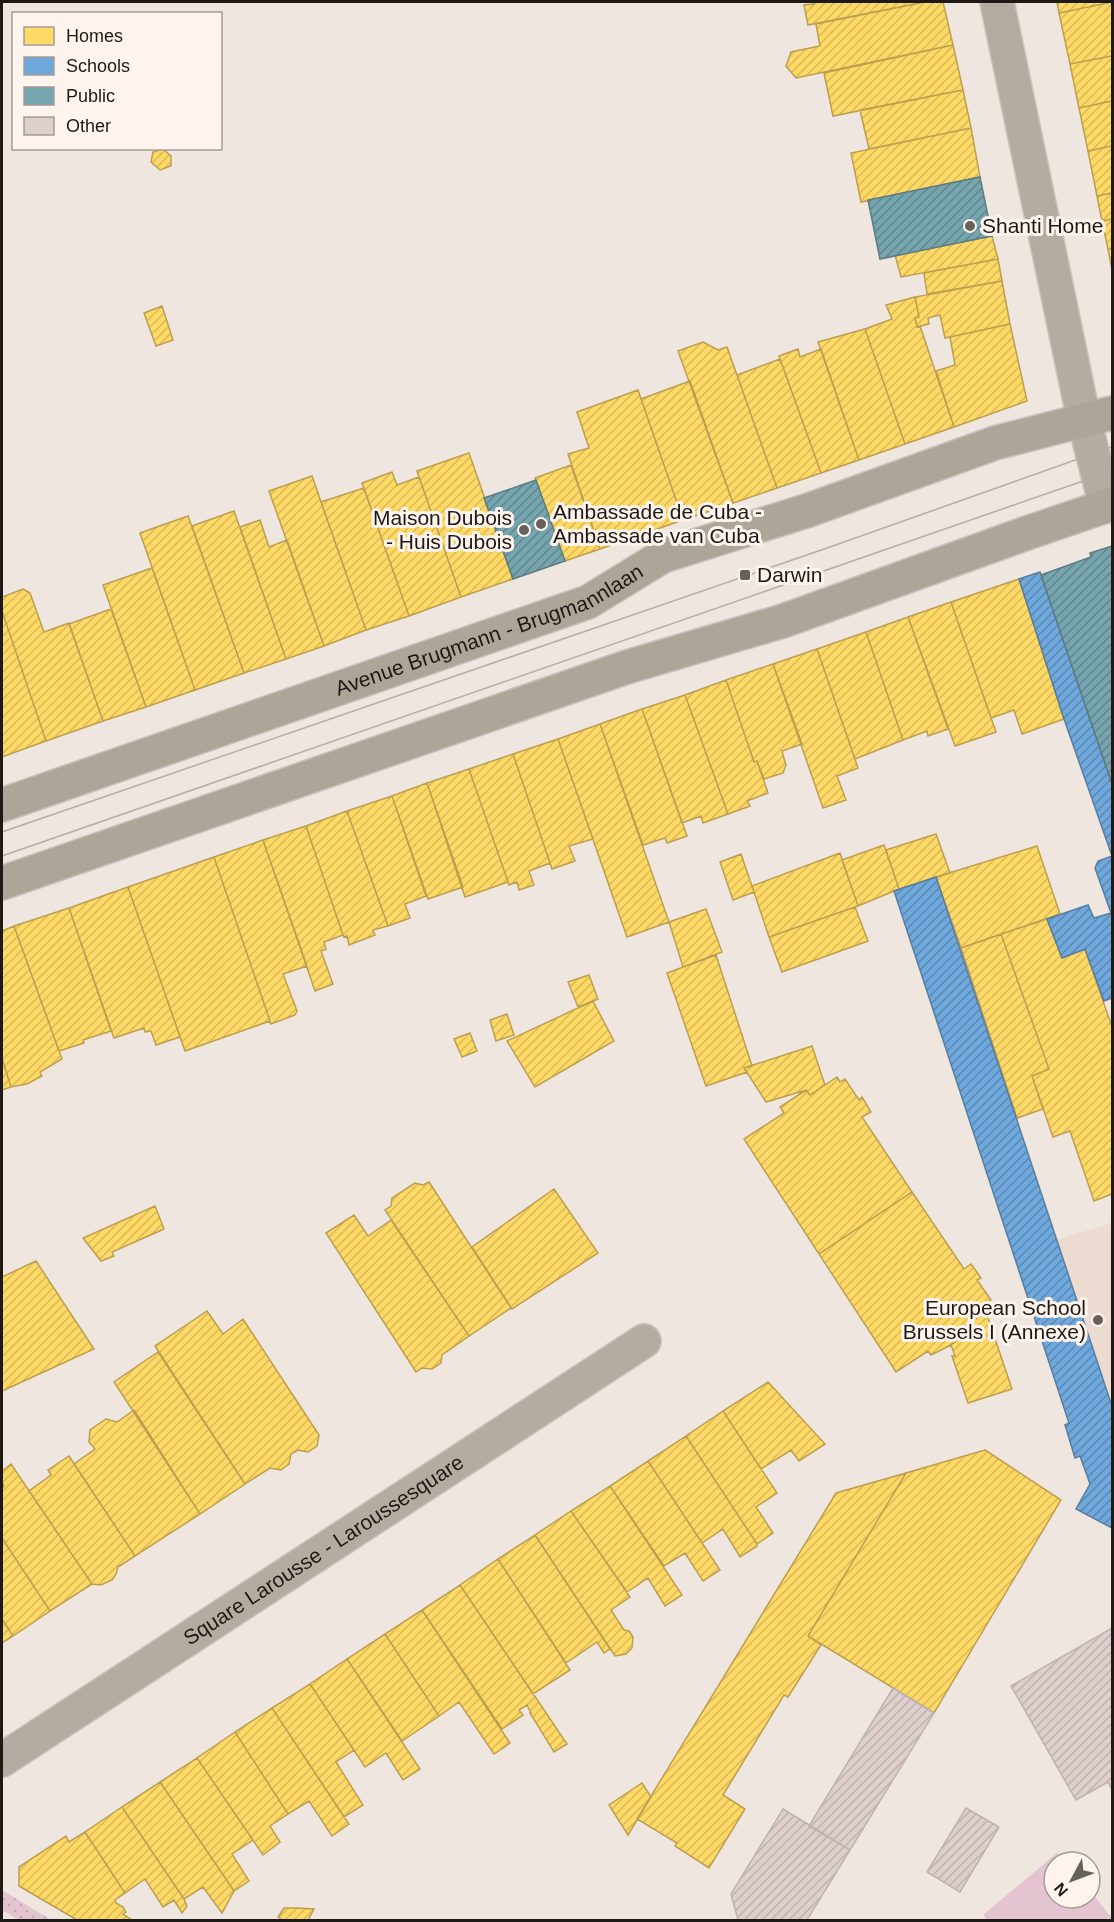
<svg xmlns="http://www.w3.org/2000/svg" width="1114" height="1922" font-family="Helvetica,sans-serif">
<style>
.built{fill:#ecdbd0}
.grass{fill:url(#grass-dots)}
.pitch{fill:#e5c4d1}
.homes{fill:url(#homes-hatch);stroke:#bc9f4e;stroke-width:1.5}
.schools{fill:url(#schools-hatch);stroke:#577da0;stroke-width:1.5}
.public{fill:url(#public-hatch);stroke:#5c7b81;stroke-width:1.5}
.building{fill:url(#building-hatch);stroke:#bbb3b1;stroke-width:1.5}
.lines{fill:none;stroke-linecap:round;stroke-linejoin:round}
.minor-casing{stroke:#c8c2bd;stroke-width:36}
.major-casing{stroke:#c8c2bd;stroke-width:36}
.minor{stroke:#b3ada1;stroke-width:33}
.major{stroke:#aca598;stroke-width:33}
.tram{stroke:#b4aea6;stroke-width:1.5}
.poi-dot{fill:#67615c;stroke:#fef4ed;stroke-width:2}
.labels{text-anchor:middle;stroke-width:6;stroke-linejoin:round;paint-order:stroke}
.poi-label{font-size:21px;fill:#1e1915;stroke:#fef4ed;text-anchor:start}
.street-label{font-size:21px;fill:#1e1915;stroke:#fef4ed}
</style>
<defs>
<pattern id="grass-dots" width="8" height="8" patternUnits="userSpaceOnUse" patternTransform="scale(1.5)"><rect width="8" height="8" fill="#e5c4d1"/><path d="M2 2h.1M6 6h.1" fill="none" stroke="#c4a8b3" stroke-width="1.8" stroke-linecap="round"/></pattern>
<pattern id="homes-hatch" width="6" height="6" patternUnits="userSpaceOnUse" patternTransform="scale(1.5)"><rect width="6" height="6" fill="#ffd966"/><path d="M-1 1l2-2M0 6l6-6M5 7l2-2" fill="none" stroke="#daba58"/></pattern>
<pattern id="schools-hatch" width="6" height="6" patternUnits="userSpaceOnUse" patternTransform="scale(1.5)"><rect width="6" height="6" fill="#6fa8dc"/><path d="M-1 1l2-2M0 6l6-6M5 7l2-2" fill="none" stroke="#5b88b1"/></pattern>
<pattern id="public-hatch" width="6" height="6" patternUnits="userSpaceOnUse" patternTransform="scale(1.5)"><rect width="6" height="6" fill="#76a5af"/><path d="M-1 1l2-2M0 6l6-6M5 7l2-2" fill="none" stroke="#60868d"/></pattern>
<pattern id="building-hatch" width="6" height="6" patternUnits="userSpaceOnUse" patternTransform="scale(1.5)"><rect width="6" height="6" fill="#decfcc"/><path d="M-1 1l2-2M0 6l6-6M5 7l2-2" fill="none" stroke="#beb1ae"/></pattern>
</defs>
<rect width="100%" height="100%" fill="#efe6e0"/>
<path class="built" d="M1112 1223V1399L1053 1241Z"/>
<path class="grass" d="M2 1890 51 1920H19L2 1910Z"/>
<path class="pitch" d="M1057 1853 1065 1862H1054V1898H1090V1891L1112 1918V1920H988L983 1915Z"/>
<path class="homes" d="M813 2H925L808 25 804 5 814 4Z
M925 2H943L953 45 796 78 786 66 791 52 820 46 816 24Z
M1057 2H1112L1059 13Z
M1112 2V56L1070 64 1059 13Z
M953 45 963 90 833 116 824 73Z
M1112 56V101L1079 108 1070 64Z
M963 90 971 128 869 149 860 110Z
M1112 101V146L1088 151 1079 108Z
M971 128 980 177 861 202 851 153Z
M1112 146V193L1097 196 1088 151Z
M163 149 171 156V166L160 170 151 162 153 152Z
M1112 193V219L1102 221 1097 196Z
M1112 219V248L1108 249 1102 221Z
M992 236 998 259 901 277 895 255Z
M1112 248V270L1108 249Z
M998 259 1002 281 927 294 924 273Z
M1002 281 1010 324 945 338 940 315 928 318 929 324 917 327 915 318 919 317 915 297Z
M915 297 919 317 915 318 917 327 920 326 954 427 905 444 865 329 892 319 886 305Z
M162 306 173 340 156 346 144 313Z
M1010 324 1027 401 954 427 936 371 955 365 950 337Z
M865 329 905 444 859 460 818 342Z
M703 342 718 350 727 347 777 488 733 503 678 351Z
M798 349 800 357 821 349 859 460 821 473 779 356Z
M780 359 821 473 777 488 737 375Z
M690 381 733 503 683 520 641 399Z
M638 390 683 520 600 549 568 454 589 448 577 412Z
M469 453 513 579 461 597 417 471Z
M571 465 600 549 565 561 535 478Z
M392 472 397 485 419 477 461 597 409 616 362 483Z
M312 476 366 630 324 646 269 491Z
M364 488 409 616 366 630 321 502Z
M234 511 286 659 244 673 192 526Z
M188 516 244 673 195 690 140 533Z
M260 520 269 547 287 540 324 646 286 659 240 527Z
M152 568 195 690 146 707 103 585Z
M1019 579 1064 719 1022 734 1014 710 991 718 951 602Z
M23 589 30 593 44 632 69 623 103 721 46 741 2 611V597Z
M951 602 996 732 955 746 908 617Z
M111 609 146 707 103 721 69 624Z
M2 611 46 741 2 757Z
M908 617 948 729 928 736 927 731 903 740 866 632Z
M866 632 903 740 855 759 817 649Z
M817 649 858 768 837 776 846 800 823 808 773 664Z
M773 664 802 744 782 751 786 765 783 773 764 779 757 761 754 762 726 680Z
M726 680 754 762 757 761 768 793 747 801 750 806 728 814 685 695Z
M685 695 728 814 703 823 701 816 682 823 642 709Z
M642 709 687 836 667 843 665 838 643 845 600 724Z
M600 724 669 922 627 937 558 739Z
M558 739 593 839 569 846 575 861 552 869 513 754Z
M513 754 550 863 529 871 534 885 519 890 517 882 509 885 508 882 469 769Z
M469 769 508 882 465 897 427 783Z
M427 783 463 887 428 899 392 796Z
M392 796 426 896 405 904 410 918 388 926 347 811Z
M347 811 388 926 373 930 375 935 349 945 347 936 344 937 343 935 306 826Z
M306 826 343 935 324 942 326 949 321 951 333 984 315 991 263 840Z
M936 834 950 873 899 889 886 850Z
M263 840 307 966 283 974 297 1011 295 1015 271 1024 214 857Z
M884 845 899 889 858 906 842 860Z
M1037 846 1060 914 961 948 936 877Z
M840 853 858 906 769 937 752 886Z
M741 854 754 892 733 900 720 862Z
M214 857 270 1021 185 1051 128 887Z
M128 887 180 1037 156 1045 151 1031 145 1032 144 1028 114 1038 69 908Z
M855 907 868 941 782 972 769 937Z
M69 908 111 1031 83 1040 84 1043 59 1051 14 926Z
M706 909 722 952 683 967 669 922Z
M1047 919 1062 958 1085 949 1112 1027V1194L1094 1201 1070 1131 1053 1137 1032 1076 1049 1069 1001 934Z
M14 926 62 1059 40 1072 42 1076 27 1084 11 1087 2 1058V931Z
M1001 934 1049 1069 1032 1076 1043 1109 1017 1118 961 948Z
M716 955 752 1066 744 1068 747 1072 706 1086 667 973Z
M589 975 598 999 578 1007 568 982Z
M593 1001 614 1041 535 1087 507 1041Z
M507 1014 514 1035 496 1041 490 1020Z
M470 1033 477 1051 462 1057 454 1039Z
M812 1046 825 1085 810 1095 806 1090 766 1102 744 1068Z
M2 1058 11 1087 2 1090Z
M837 1077 840 1082 845 1079 859 1100 862 1097 871 1112 862 1117 912 1192 819 1254 744 1139 784 1113 780 1107 806 1090 810 1095Z
M429 1182 511 1308 469 1336 385 1210 391 1206 392 1198 415 1183 423 1185Z
M554 1189 598 1253 512 1309 472 1247Z
M912 1192 964 1269 971 1264 981 1278 977 1280 991 1300 987 1302 991 1309 964 1327 967 1332 951 1345 931 1355 928 1351 896 1372 819 1254Z
M155 1206 164 1229 112 1252 114 1256 101 1261 83 1238Z
M354 1215 368 1236 391 1220 469 1336 442 1355 441 1363 432 1369 422 1368 416 1372 326 1233Z
M36 1261 94 1349 2 1391V1277Z
M207 1311 223 1334 243 1319 319 1435 317 1446 308 1452 298 1450 291 1454 289 1464 281 1470 270 1468 245 1484 155 1346Z
M986 1312 1012 1389 968 1403 952 1356H955L951 1345 967 1332 964 1327Z
M158 1352 245 1484 200 1514 114 1382Z
M768 1382 825 1444 799 1461 791 1450 761 1469 723 1411Z
M134 1410 200 1514 135 1556 74 1464 95 1449 89 1442 90 1430 106 1419 117 1422Z
M723 1411 777 1493 756 1507 773 1533 757 1544 686 1436Z
M686 1436 757 1544V1546L740 1557 723 1529 702 1543 648 1461Z
M985 1450 1061 1500 934 1713 808 1636 906 1473Z
M69 1456 135 1556 118 1567 116 1574 112 1580 101 1585 92 1584 29 1491 51 1475 48 1470Z
M648 1461 720 1570 703 1581 685 1553 664 1566 610 1486Z
M11 1464 92 1584 50 1611 2 1538V1488L4 1486 2 1482V1471Z
M906 1473 808 1636 821 1645 788 1697 784 1695 723 1795 745 1809 709 1868 675 1846 677 1843 637 1819 836 1493Z
M610 1486 682 1595 665 1606 648 1578 627 1592 571 1511Z
M571 1511 630 1597 611 1610 624 1630 629 1631 633 1637 632 1648 626 1654 615 1656 535 1535Z
M535 1535 610 1649 604 1653 597 1642 566 1663 498 1559Z
M2 1538 50 1611 13 1636 2 1619Z
M498 1559 570 1670 533 1694 460 1585Z
M460 1585 567 1744 554 1752 530 1713H531L527 1705 519 1710 523 1715 502 1729 422 1610Z
M422 1610 510 1743 494 1754 459 1702 439 1716 385 1634Z
M2 1619 13 1636 2 1643Z
M385 1634 439 1716 402 1741 347 1659Z
M347 1659 420 1769 403 1780 386 1753 365 1767 310 1684Z
M310 1684 354 1750 336 1762 363 1805 344 1817 272 1708Z
M272 1708 349 1824 332 1836 309 1801 288 1814 235 1732Z
M235 1732 288 1814 270 1826 280 1842 263 1855 197 1758Z
M197 1758 253 1840 232 1854 249 1881 234 1891 160 1782Z
M160 1782 234 1891 222 1913 203 1887 184 1899 122 1807Z
M642 1783 651 1797 628 1835 609 1805Z
M122 1807 184 1899 187 1906 182 1913 174 1900 163 1907 145 1879 125 1893 85 1832Z
M85 1832 125 1893 115 1900 116 1903 123 1907 126 1912 123 1914 132 1920H77L19 1886V1867L66 1836 69 1842Z
M284 1908H297L314 1909 308 1920H280L281 1919 278 1917Z"/>
<path class="schools" d="M1040 572 1112 784V856L1064 719 1019 579Z
M1112 856V998L1104 1001 1085 949 1062 958 1047 919 1088 905 1094 918 1111 913 1095 868 1098 861Z
M936 877 1112 1406V1528L1076 1509 1090 1484 1080 1456 1075 1458 1065 1425 1069 1423 894 891Z"/>
<path class="public" d="M980 177 992 236 880 259 868 200Z
M536 480 565 561 513 579 484 498Z
M1112 546V784L1041 575 1091 557 1090 553Z"/>
<path class="building" d="M1112 1628V1790L1108 1782 1076 1800 1011 1686Z
M893 1688 934 1713 850 1850 809 1826Z
M966 1808 999 1827 960 1892 927 1872Z
M783 1809 850 1850 807 1920H738L731 1894Z"/>
<g class="lines">
<defs>
<g id="minor">
<path d="M997 2 1084 420 1106 506"/>
<path id="s1" d="M2 1760 644 1341"/>
</g>
<g id="major">
<path id="s2" d="M2 805 588 602 663 556 809 510 995 443 1112 413"/>
<path d="M2 883 627 667 783 621 1027 533 1112 504"/>
</g>
</defs>
<use href="#minor" class="minor-casing"/>
<use href="#major" class="major-casing"/>
<use href="#minor" class="minor"/>
<use href="#major" class="major"/>
<path class="tram" d="M2 832 830 547 1112 447
M2 856 1112 471"/>
</g>
<g class="poi-dot">
<circle cx="970" cy="226" r="6"/>
<circle cx="541" cy="524" r="6"/>
<circle cx="524" cy="530" r="6"/>
<rect x="739" y="569" width="12" height="12" rx="3"/>
<circle cx="1098" cy="1320" r="6"/>
</g>
<g class="labels">
<g class="poi-label">
<text x="982" y="233">Shanti Home</text>
<text x="553" y="519">Ambassade de Cuba -<tspan x="553" dy="24">Ambassade van Cuba</tspan></text>
<text x="512" y="525" text-anchor="end">Maison Dubois<tspan x="512" dy="24">- Huis Dubois</tspan></text>
<text x="757" y="582">Darwin</text>
<text x="1086" y="1315" text-anchor="end">European School<tspan x="1086" dy="24">Brussels I (Annexe)</tspan></text>
</g>
<g class="street-label">
<text dy="7" stroke="none"><textPath href="#s2" startOffset="518">Avenue Brugmann - Brugmannlaan</textPath></text>
<text dy="7" stroke="none"><textPath href="#s1" startOffset="384">Square Larousse - Laroussesquare</textPath></text>
</g>
</g>
<rect width="1114" height="1922" fill="none" stroke="#1e1915" stroke-width="6"/>
<rect x="12" y="12" width="210" height="138" fill="#fef4ed" stroke="#a49c97" stroke-width="1.5"/>
<rect x="24" y="27" width="30" height="18" fill="#ffd966" stroke="#a49c97" stroke-width="1.5"/>
<text x="66" y="42" font-size="18" fill="#1e1915">Homes</text>
<rect x="24" y="57" width="30" height="18" fill="#6fa8dc" stroke="#a49c97" stroke-width="1.5"/>
<text x="66" y="72" font-size="18" fill="#1e1915">Schools</text>
<rect x="24" y="87" width="30" height="18" fill="#76a5af" stroke="#a49c97" stroke-width="1.5"/>
<text x="66" y="102" font-size="18" fill="#1e1915">Public</text>
<rect x="24" y="117" width="30" height="18" fill="#decfcc" stroke="#a49c97" stroke-width="1.5"/>
<text x="66" y="132" font-size="18" fill="#1e1915">Other</text>
<g transform="translate(1072 1880) rotate(229)"><circle r="28" fill="#fef4ed" stroke="#a49c97" stroke-width="1.5"/>
<path d="M0-4.5L10 22L0 15L-10 22Z" fill="#67615c"/>
<text y="-9" font-size="16" font-weight="bold" text-anchor="middle" fill="#1e1915">N</text>
</g>
</svg>
